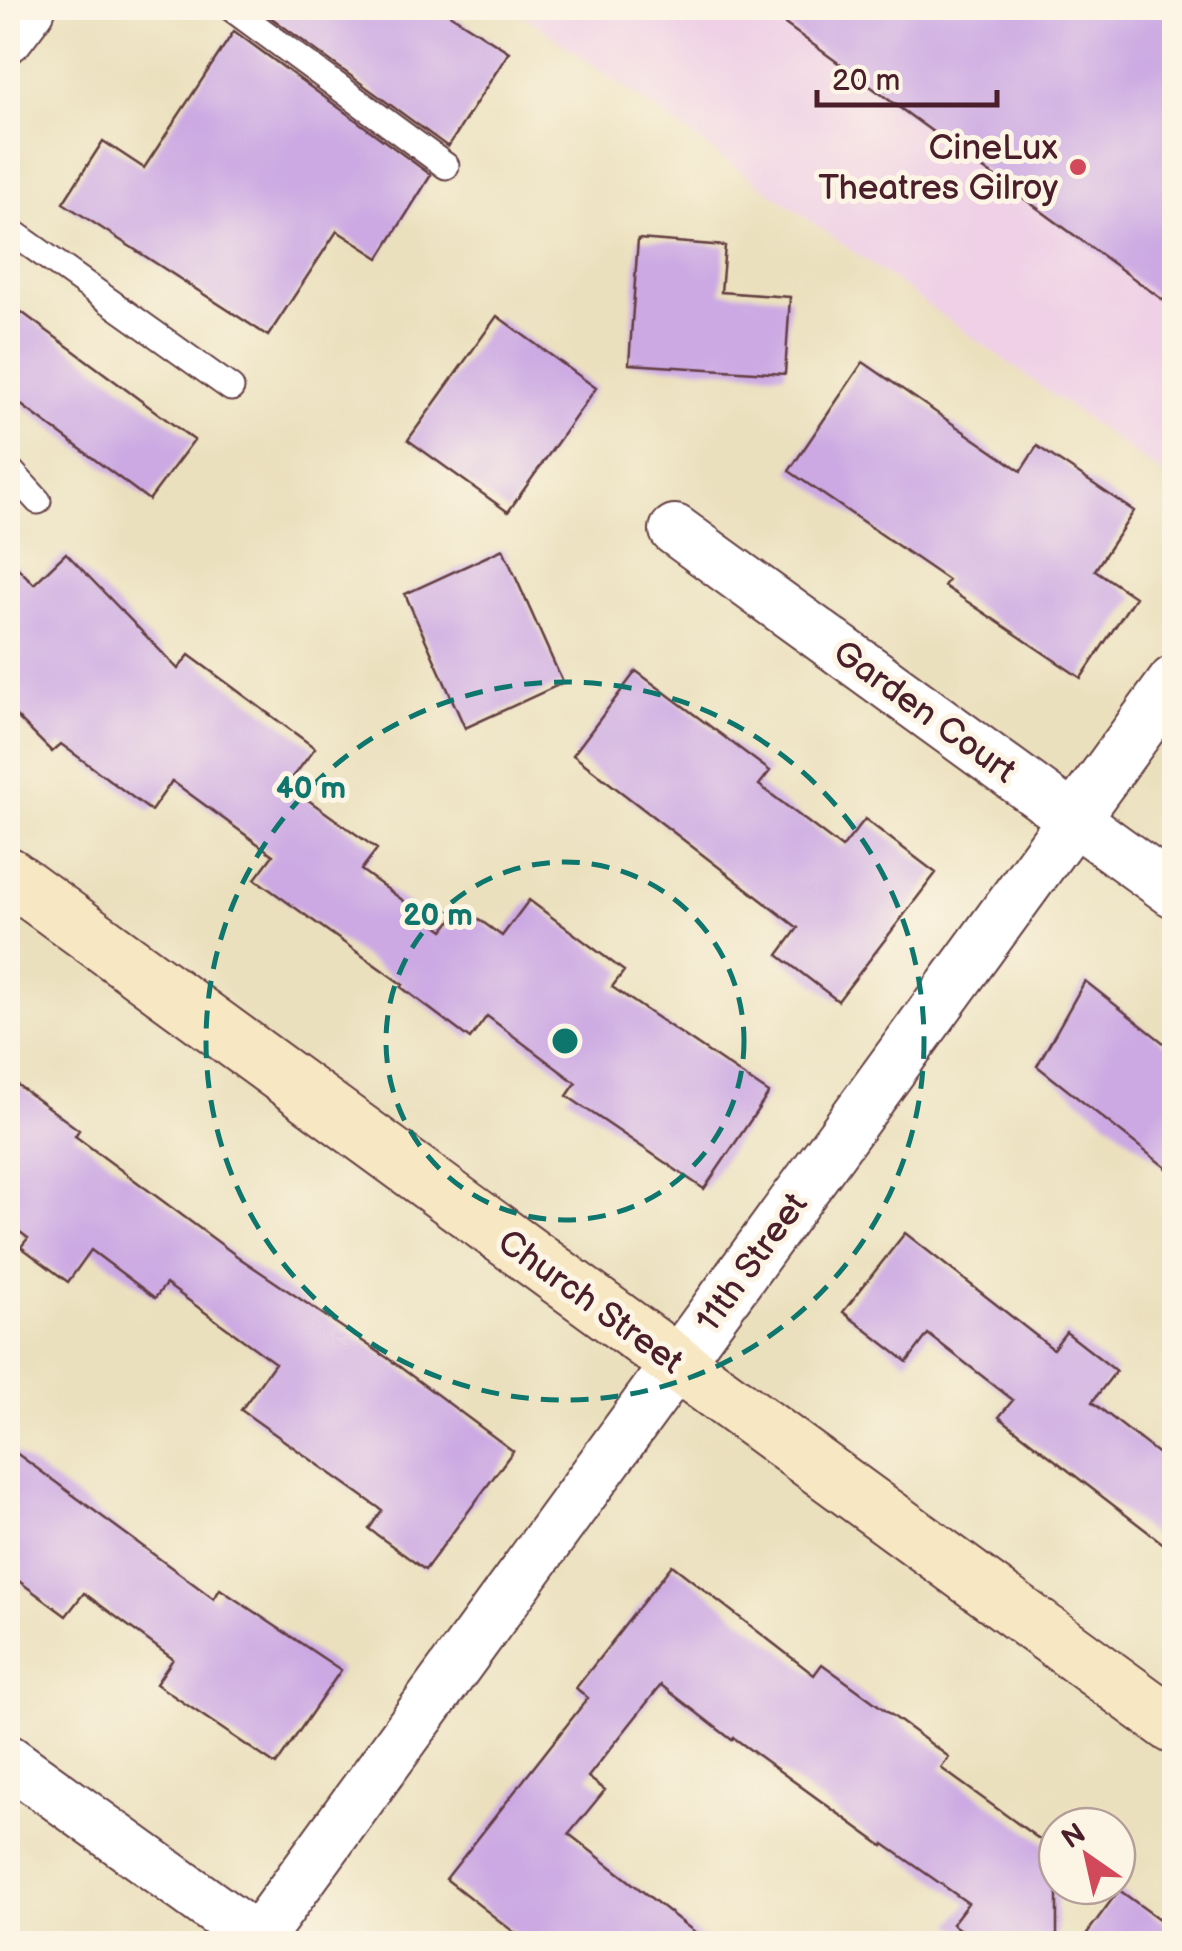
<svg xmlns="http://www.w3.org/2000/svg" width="1182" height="1951" font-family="'Balsamiq Sans',sans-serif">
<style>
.built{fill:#efd0e6}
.building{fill:#cca9e3}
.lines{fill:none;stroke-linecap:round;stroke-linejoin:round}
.lane-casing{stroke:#623c41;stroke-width:29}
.street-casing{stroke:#623c41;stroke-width:54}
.secondary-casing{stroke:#623c41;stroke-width:59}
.lane{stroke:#fff;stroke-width:25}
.street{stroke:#fff;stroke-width:50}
.secondary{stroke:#f8e7c3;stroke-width:55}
.ring{fill:none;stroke:#0f766e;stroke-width:5;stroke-dasharray:18 12}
.poi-dot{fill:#d1495b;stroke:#fcf5e5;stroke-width:4}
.labels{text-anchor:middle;stroke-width:10;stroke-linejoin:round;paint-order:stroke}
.poi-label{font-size:35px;fill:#4a1f2b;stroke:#fcf5e5;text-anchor:end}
.street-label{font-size:35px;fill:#4a1f2b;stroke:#fcf5e5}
.centre{fill:#0f766e;stroke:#fcf5e5;stroke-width:5}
.ring-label{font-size:30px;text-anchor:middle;font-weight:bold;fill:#0f766e;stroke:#fcf5e5;stroke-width:10;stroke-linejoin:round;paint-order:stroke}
</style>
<rect width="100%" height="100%" fill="#fcf5e5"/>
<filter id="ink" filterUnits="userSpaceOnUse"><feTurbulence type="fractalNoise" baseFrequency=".01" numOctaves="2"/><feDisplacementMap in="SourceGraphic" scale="20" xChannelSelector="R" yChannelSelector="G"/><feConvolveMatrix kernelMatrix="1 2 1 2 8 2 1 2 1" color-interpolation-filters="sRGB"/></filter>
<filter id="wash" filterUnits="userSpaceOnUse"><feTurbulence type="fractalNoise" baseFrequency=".0048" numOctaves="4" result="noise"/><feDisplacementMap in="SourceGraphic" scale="40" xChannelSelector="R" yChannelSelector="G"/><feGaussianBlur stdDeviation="2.25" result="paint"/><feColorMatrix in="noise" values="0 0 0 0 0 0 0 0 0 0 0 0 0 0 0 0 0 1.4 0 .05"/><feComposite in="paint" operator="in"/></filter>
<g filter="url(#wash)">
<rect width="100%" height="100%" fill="#ebe0bd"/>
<path class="built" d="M514 8H1174V482Z"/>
<g id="blocks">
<path class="building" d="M258 8H440L509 52 448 147Z
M763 8H1174V308Z
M234 31 431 175 379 258 337 231 268 336 63 203 103 141 144 168Z
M638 239 725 246 721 292 790 297 785 374 629 364Z
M8 302 194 440 149 500 8 395Z
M497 316 596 388 508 512 408 440Z
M863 362 1021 471 1037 446 1134 511 1095 570 1135 597 1081 678 944 586 948 580 789 471Z
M503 549 563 683 465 728 405 594Z
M66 553 178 669 189 655 315 748 287 785 377 849 361 870 444 930 462 907 502 936 529 900 624 971 612 987 769 1093 704 1189 567 1096 576 1083 487 1016 470 1039 401 987 403 985 255 879 273 855 172 781 151 811 61 744 52 752 8 708V558L34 584Z
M636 671 770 771 759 785 842 848 865 819 936 873 838 1001 778 955 798 928 573 755Z
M1085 981 1174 1051V1174L1037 1066Z
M8 1078 79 1130 75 1136 241 1259 389 1359 513 1451 425 1570 369 1529 382 1510 241 1410 275 1363 166 1284 155 1298 91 1250 68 1282 21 1247 28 1238 8 1223Z
M905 1233 1053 1349 1066 1332 1116 1371 1092 1402 1174 1466V1552L999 1417 1013 1400 928 1334 907 1362 843 1312Z
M8 1447 214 1599 220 1589 341 1670 276 1765 156 1684 173 1659 84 1593 66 1616 8 1573Z
M672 1565 814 1675 822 1664 949 1757 941 1768 1057 1852V1944H980L952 1924 968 1903 884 1844 883 1846 734 1738 732 1740 661 1685 588 1777 605 1790 569 1834 710 1944H529L446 1879 588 1698 576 1688Z
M1119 1890 1174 1930V1944H1079Z"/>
</g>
</g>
<g filter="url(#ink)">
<use href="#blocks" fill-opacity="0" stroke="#623c41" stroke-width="2.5"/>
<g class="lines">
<defs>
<path id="lane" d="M231 8 446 166
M8 229 231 388
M8 468 38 501"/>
<path id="street" d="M8 37 30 8
M675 530 1174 892
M8 1760 263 1944
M257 1939 1174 681"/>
<path id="secondary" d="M8 875 1174 1726"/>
</defs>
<use href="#lane" class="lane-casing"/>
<use href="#street" class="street-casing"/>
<use href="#secondary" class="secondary-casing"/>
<use href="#lane" class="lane"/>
<use href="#street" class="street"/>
<use href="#secondary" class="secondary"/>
</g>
</g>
<g class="ring">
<circle cx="565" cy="1041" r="179"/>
<circle cx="565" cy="1041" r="359"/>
</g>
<circle class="poi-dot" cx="1078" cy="167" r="10"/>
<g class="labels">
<g class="poi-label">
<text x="1058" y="159">CineLux<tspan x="1058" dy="40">Theatres Gilroy</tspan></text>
</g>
<g class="street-label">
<text transform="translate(925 711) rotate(36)" y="12">Garden Court</text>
<text transform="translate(751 1262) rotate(-54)" y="12">11th Street</text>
<text transform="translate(591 1301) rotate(36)" y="12">Church Street</text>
</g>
</g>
<circle cx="565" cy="1041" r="15" class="centre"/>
<g class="ring-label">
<text x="311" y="798">40 m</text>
<text x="438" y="925">20 m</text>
</g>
<rect width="1182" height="1951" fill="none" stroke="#fcf5e5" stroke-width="40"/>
<g transform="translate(1087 1856) rotate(326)"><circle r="48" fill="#fcf5e5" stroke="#b59f9b" stroke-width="2.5"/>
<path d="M0-8L18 38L0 25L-18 38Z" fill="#d1495b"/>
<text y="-15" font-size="28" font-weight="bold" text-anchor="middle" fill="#4a1f2b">N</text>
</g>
<path d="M817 90v15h180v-15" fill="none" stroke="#4a1f2b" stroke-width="5"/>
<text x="832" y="90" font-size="30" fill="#4a1f2b" stroke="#fcf5e5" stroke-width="8" paint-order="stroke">20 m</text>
</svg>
